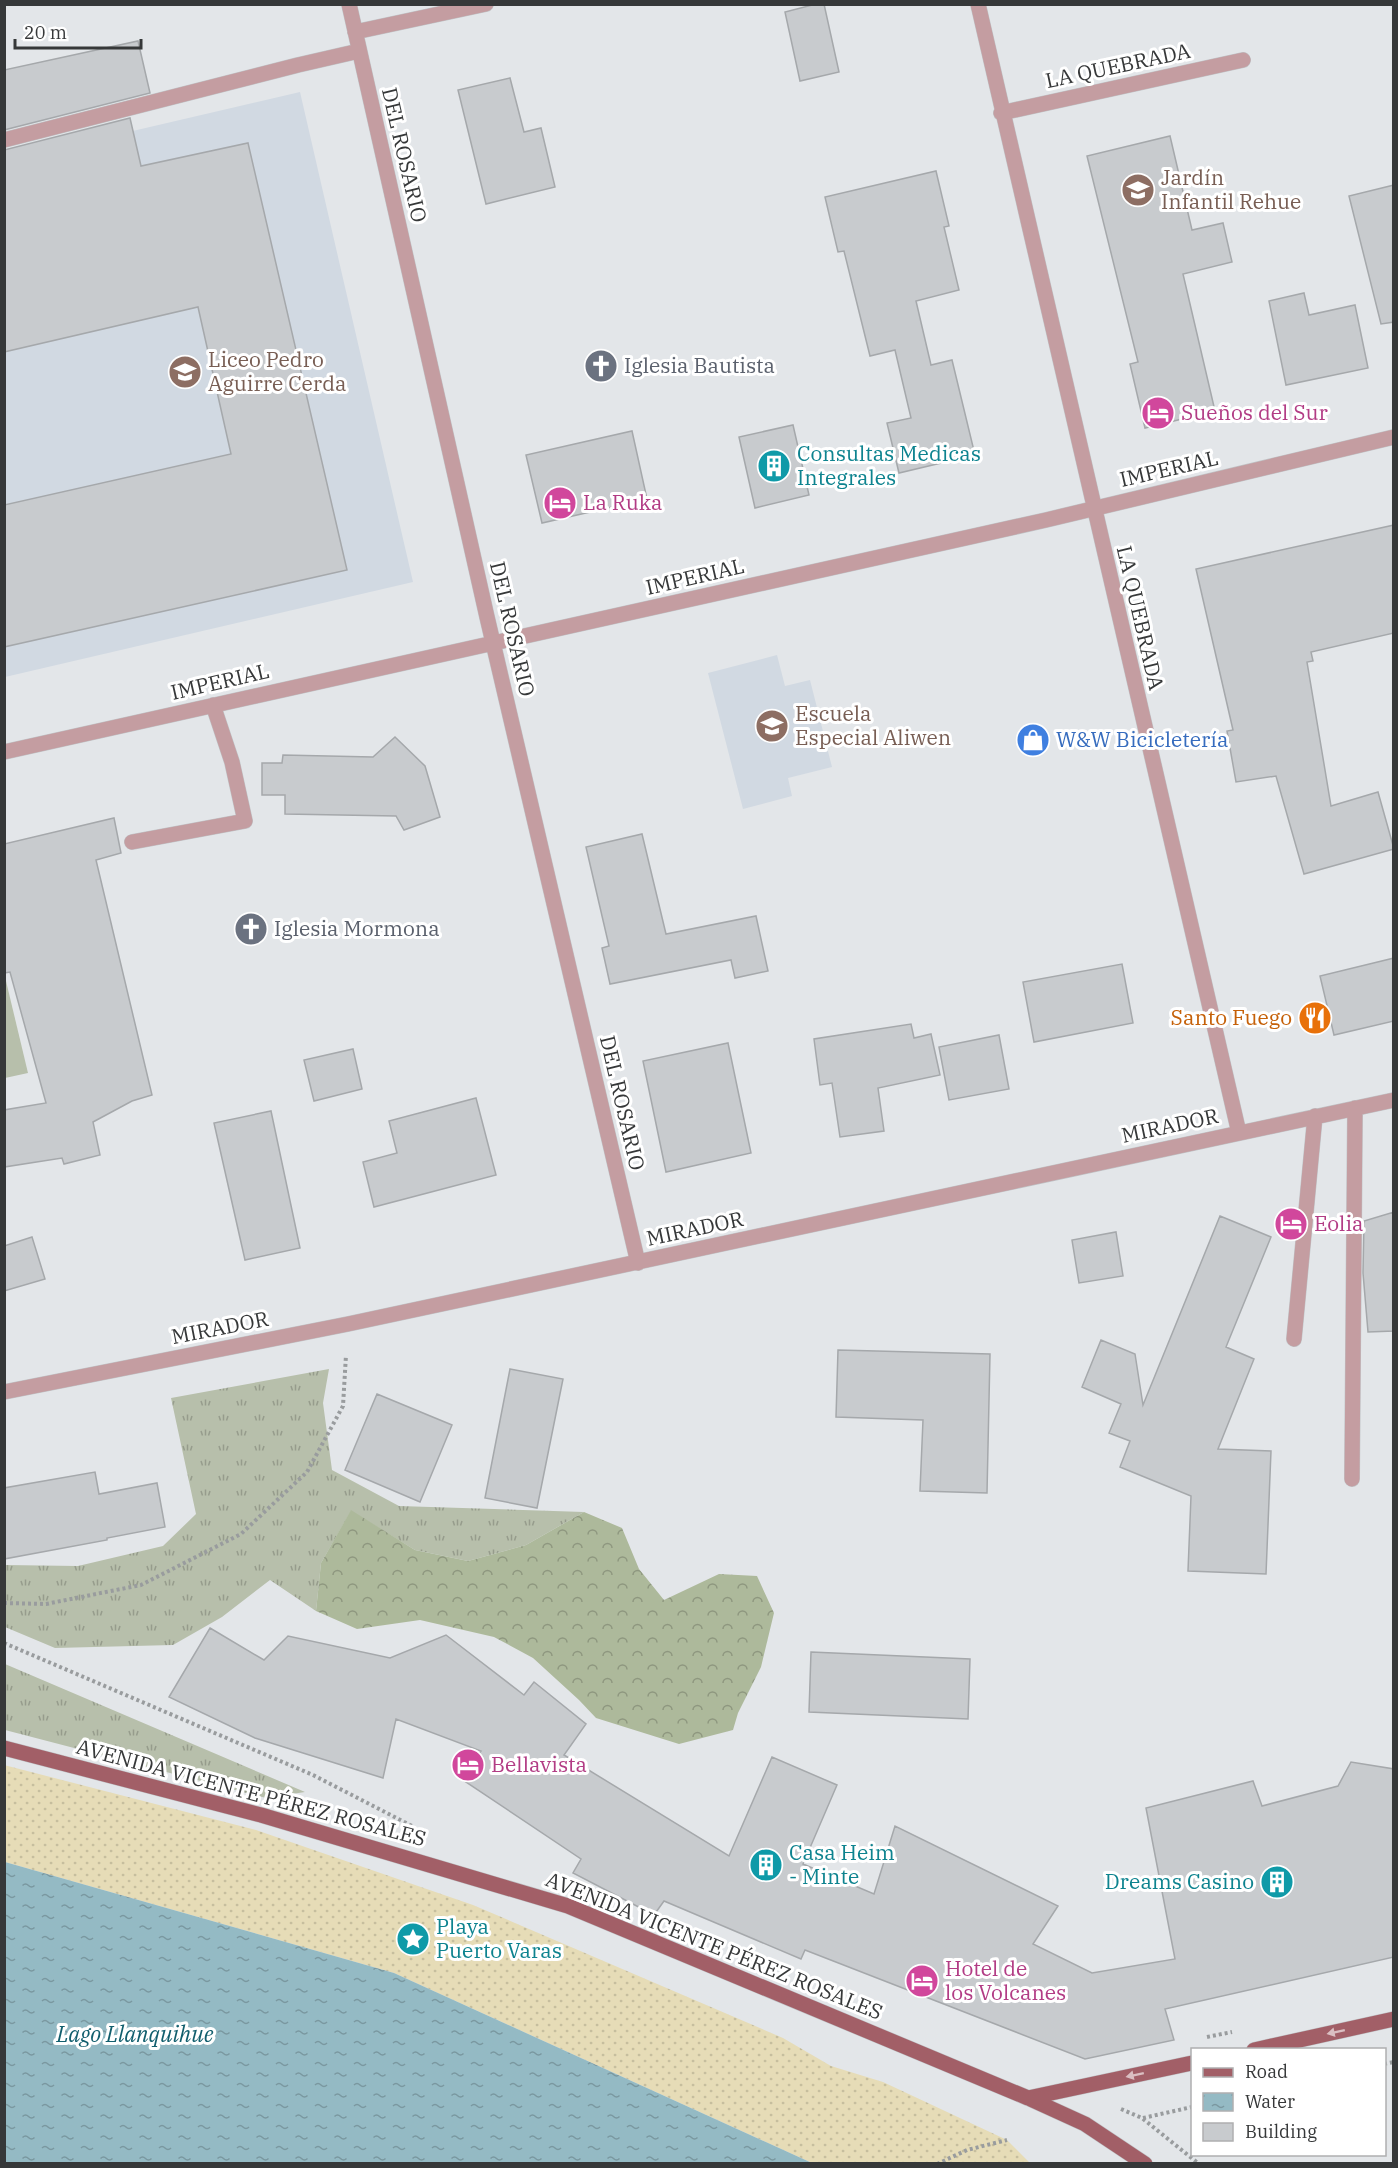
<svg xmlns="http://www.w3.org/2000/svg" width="1398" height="2168" font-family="'IBM Plex Serif',serif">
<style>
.built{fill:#d1d9e2}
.grass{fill:url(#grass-tufts)}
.forest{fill:url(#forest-crowns)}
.sand{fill:url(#sand-dots)}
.pitch{fill:#b7bfab}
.water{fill:url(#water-ripples)}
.building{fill:#c8cbce;stroke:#a5a8ab;stroke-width:1.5}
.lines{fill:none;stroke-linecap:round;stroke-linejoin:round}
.minor-casing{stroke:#c0c3c6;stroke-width:16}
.major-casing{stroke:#c0c3c6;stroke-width:16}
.path{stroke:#999c9e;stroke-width:4;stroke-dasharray:3 3;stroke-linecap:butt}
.minor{stroke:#c49da1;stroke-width:15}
.major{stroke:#a25f67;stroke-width:15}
.oneway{fill:#dabfc2}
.labels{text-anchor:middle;stroke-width:6;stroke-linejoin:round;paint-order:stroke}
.street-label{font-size:21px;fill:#363839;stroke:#fff}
.education-label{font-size:21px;fill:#785e54;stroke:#fff;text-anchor:start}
.worship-label{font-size:21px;fill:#5b616d;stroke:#fff;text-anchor:start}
.hotel-label{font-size:21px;fill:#b23c85;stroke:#fff;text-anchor:start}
.culture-label{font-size:21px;fill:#0d838f;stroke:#fff;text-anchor:start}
.shop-label{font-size:21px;fill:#366cbe;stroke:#fff;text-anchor:start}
.food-label{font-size:21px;fill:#c56008;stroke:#fff;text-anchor:end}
.water-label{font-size:22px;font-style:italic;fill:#115e6d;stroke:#fff}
</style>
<defs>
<pattern id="grass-tufts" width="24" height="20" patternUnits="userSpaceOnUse" patternTransform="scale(1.5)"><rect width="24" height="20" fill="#b7bfab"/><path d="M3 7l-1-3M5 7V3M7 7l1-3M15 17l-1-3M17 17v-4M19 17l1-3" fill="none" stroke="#969c8c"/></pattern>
<pattern id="forest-crowns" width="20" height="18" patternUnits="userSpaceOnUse" patternTransform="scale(1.5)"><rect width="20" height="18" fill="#adb99b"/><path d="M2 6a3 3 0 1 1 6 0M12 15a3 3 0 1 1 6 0" fill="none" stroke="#8e977f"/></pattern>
<pattern id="sand-dots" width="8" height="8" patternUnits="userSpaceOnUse" patternTransform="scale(1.5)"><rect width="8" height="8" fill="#e6dcb7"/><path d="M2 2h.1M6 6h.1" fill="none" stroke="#c6be9e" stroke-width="1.8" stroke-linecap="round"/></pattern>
<pattern id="water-ripples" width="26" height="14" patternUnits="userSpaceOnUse" patternTransform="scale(1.5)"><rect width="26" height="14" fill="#94bac4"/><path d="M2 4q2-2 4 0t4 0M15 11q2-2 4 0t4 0" fill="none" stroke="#7a98a0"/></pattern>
</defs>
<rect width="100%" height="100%" fill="#e3e6e9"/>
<path class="built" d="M300 92 413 582 5 677 4 161Z
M777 655 785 686 810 680 832 767 788 778 792 796 743 809 708 673Z"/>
<path class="grass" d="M329 1369 323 1403 332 1470 399 1506 584 1512 526 1545 468 1561 415 1550 351 1511 321 1563 316 1611 270 1580 222 1617 173 1645 55 1648 5 1627V1565L78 1566 163 1546 196 1514 171 1398Z
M4 1664H5L305 1792 266 1798 5 1730Z"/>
<path class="forest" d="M351 1510 415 1550 468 1561 526 1545 584 1512 622 1528 639 1569 664 1600 719 1574 757 1576 774 1613 761 1667 738 1713 733 1730 679 1744 596 1718 579 1700 533 1658 494 1637 420 1620 357 1629 316 1611 321 1563Z"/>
<path class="sand" d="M4 1765 256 1830 473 1905 783 2038 831 2066 883 2082 1007 2140 1030 2163H812L394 1973 5 1862Z"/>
<path class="pitch" d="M4 981H6L28 1073 5 1078Z"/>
<path class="water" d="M5 1862 394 1973 812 2163H5Z"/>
<path class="building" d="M816 4H824L839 72 800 81 785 12Z
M138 41 150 93 4 130V70Z
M510 78 524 132 541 128 555 187 486 204 458 90Z
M130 118 141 166 248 143 347 570 4 647V505L231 454 198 307 4 352V150Z
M1170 136 1192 230 1223 223 1232 262 1183 274 1215 411 1145 428 1130 364 1138 362 1087 156Z
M936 171 949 226 944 227 959 290 916 301 931 365 952 360 975 455 899 473 887 423 911 418 895 350 870 356 844 251 838 252 825 197Z
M1394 185V322L1381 324 1349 196Z
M1304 293 1309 315 1355 305 1368 368 1286 385 1269 301Z
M793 425 809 495 755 508 739 437Z
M632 431 647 499 542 523 526 455Z
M1394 525V633L1311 652 1313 661 1307 662 1331 806 1378 792 1394 849 1304 874 1276 776 1236 782 1227 731 1233 730 1196 569Z
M395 737 425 766 440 817 404 830 396 816 285 814V795H262V763H282L283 755 373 757Z
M114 818 121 853 96 860 152 1095 132 1101 93 1122 100 1155 64 1164 62 1158 4 1167V1110L46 1103 10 972 4 973V844Z
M642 834 666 934 756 916 768 971 735 978 731 960 610 984 602 948 609 946 586 847Z
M1394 958V1021L1334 1035 1320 976Z
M1122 964 1133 1023 1034 1042 1023 982Z
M911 1024 914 1038 931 1034 940 1075 878 1088 884 1131 840 1137 832 1083 820 1085 814 1039Z
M999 1035 1009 1089 949 1100 939 1047Z
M728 1043 751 1153 666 1172 643 1061Z
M353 1049 362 1089 314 1101 304 1060Z
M476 1098 496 1175 374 1207 363 1162 397 1153 389 1121Z
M271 1111 300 1248 245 1260 214 1123Z
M1394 1212V1331L1368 1332 1363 1273 1364 1221Z
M1220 1216 1271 1237 1226 1347 1254 1359 1218 1449 1271 1451 1266 1574 1188 1571 1191 1496 1120 1467 1130 1441 1109 1433 1121 1404 1082 1387 1101 1340 1135 1354 1143 1405Z
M1116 1232 1123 1276 1079 1283 1072 1240Z
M32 1237 45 1279 4 1291V1246Z
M838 1350 990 1354 987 1493 920 1491 923 1420 836 1417Z
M510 1369 563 1379 537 1508 485 1498Z
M377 1394 452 1425 420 1502 345 1470Z
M95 1472 99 1494 157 1483 165 1527 107 1538V1540L4 1559V1488Z
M210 1628 264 1660 288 1636 390 1658 446 1635 524 1695 534 1682 586 1724 564 1755 729 1856 772 1757 837 1785 803 1864 874 1894 895 1826 1058 1906 1033 1944 1092 1973 1175 1959 1146 1808 1253 1781 1262 1806 1338 1786 1351 1762 1394 1769V1957L1165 2009 1174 2040 1085 2059 805 1950 801 1959 664 1901 654 1915 573 1873 581 1859 460 1778 481 1751 396 1719 383 1778 255 1738 169 1697Z
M811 1652 970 1659 968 1719 809 1712Z"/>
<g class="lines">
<defs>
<path id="minor" d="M349 4 487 617 638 1263
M978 4 1239 1133
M355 32 486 4
M1001 113 1243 60
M4 140 298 65 359 51
M4 752 1046 520 1394 437
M132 842 245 821 232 762 213 705
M1294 1339 1315 1116
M4 1392 348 1324 1394 1100
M1352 1479 1355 1108"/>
<path id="major" d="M4 1748 261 1815 568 1906 1028 2098 1085 2124 1145 2164
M1254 2050 1394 2019
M1028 2098 1192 2063"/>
</defs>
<use href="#minor" class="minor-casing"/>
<use href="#major" class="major-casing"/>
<path class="path" d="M4 1603 46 1604 141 1585 241 1534 307 1472 343 1406 346 1355
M4 1643 313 1775 414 1827
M1207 2037 1232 2032
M1384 2064 1394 2062
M1121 2109 1142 2118 1199 2164
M1143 2118 1192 2107
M937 2164 967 2150 1007 2140"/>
<use href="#minor" class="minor"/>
<use href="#major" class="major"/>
</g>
<defs><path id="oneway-solid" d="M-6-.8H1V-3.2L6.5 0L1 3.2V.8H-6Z" transform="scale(1.5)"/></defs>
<g class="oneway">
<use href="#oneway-solid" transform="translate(1336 2032) rotate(168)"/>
<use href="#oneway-solid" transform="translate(1135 2075) rotate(168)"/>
</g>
<defs>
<symbol id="school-disc" viewBox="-11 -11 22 22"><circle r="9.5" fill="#8d6e63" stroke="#fff"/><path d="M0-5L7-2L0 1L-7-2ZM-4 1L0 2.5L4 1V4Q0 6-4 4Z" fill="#fff"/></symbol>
<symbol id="church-disc" viewBox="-11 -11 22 22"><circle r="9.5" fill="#6b7280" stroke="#fff"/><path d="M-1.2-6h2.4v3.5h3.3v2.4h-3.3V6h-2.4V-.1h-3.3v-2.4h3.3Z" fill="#fff"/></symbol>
<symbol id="hotel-disc" viewBox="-11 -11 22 22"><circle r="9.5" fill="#d1479c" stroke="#fff"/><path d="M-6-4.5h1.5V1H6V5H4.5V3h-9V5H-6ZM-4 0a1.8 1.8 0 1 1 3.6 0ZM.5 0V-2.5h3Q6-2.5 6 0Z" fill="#fff"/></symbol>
<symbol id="building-disc" viewBox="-11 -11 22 22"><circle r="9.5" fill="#0f9aa8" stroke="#fff"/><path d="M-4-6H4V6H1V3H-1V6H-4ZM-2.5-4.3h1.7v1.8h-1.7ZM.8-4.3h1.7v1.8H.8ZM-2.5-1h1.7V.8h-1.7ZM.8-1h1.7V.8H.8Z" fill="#fff"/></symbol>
<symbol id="shop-disc" viewBox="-11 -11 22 22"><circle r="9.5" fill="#3f7fe0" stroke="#fff"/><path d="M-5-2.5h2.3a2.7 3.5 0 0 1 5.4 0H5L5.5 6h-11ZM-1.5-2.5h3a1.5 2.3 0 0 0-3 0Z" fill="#fff"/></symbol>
<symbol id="restaurant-disc" viewBox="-11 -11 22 22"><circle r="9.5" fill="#e8710a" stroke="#fff"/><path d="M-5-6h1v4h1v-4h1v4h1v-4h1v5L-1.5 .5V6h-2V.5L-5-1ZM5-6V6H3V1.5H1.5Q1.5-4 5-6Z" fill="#fff"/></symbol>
<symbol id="sight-disc" viewBox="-11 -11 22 22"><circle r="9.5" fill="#0f9aa8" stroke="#fff"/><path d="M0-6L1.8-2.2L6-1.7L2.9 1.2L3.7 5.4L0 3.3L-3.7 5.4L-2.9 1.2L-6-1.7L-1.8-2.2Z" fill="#fff"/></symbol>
</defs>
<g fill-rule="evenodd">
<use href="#school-disc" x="1119" y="171" width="38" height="38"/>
<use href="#church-disc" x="582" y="347" width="38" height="38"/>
<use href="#school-disc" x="166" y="353" width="38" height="38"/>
<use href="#hotel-disc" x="1139" y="394" width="38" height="38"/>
<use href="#building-disc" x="755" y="447" width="38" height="38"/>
<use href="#hotel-disc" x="541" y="484" width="38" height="38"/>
<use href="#school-disc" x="753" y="707" width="38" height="38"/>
<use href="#shop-disc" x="1014" y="721" width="38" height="38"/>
<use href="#church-disc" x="232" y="910" width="38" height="38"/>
<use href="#restaurant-disc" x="1296" y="999" width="38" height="38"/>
<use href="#hotel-disc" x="1272" y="1205" width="38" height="38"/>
<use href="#hotel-disc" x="449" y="1746" width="38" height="38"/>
<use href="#building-disc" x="747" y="1846" width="38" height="38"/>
<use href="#building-disc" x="1258" y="1863" width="38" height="38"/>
<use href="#sight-disc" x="394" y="1920" width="38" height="38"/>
<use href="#hotel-disc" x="903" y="1962" width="38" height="38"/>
</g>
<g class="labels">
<g class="street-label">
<text transform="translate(1118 66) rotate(-12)" y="7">LA QUEBRADA</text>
<text transform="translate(404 155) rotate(77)" y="7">DEL ROSARIO</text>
<text transform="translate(1169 469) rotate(-13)" y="7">IMPERIAL</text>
<text transform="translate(695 577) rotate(-13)" y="7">IMPERIAL</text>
<text transform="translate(1140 618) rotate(77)" y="7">LA QUEBRADA</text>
<text transform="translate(512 629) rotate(77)" y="7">DEL ROSARIO</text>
<text transform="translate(220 682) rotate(-13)" y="7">IMPERIAL</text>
<text transform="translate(622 1103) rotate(77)" y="7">DEL ROSARIO</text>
<text transform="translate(1170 1126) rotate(-12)" y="7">MIRADOR</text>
<text transform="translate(695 1229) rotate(-12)" y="7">MIRADOR</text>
<text transform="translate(220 1328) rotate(-11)" y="7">MIRADOR</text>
<text transform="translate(251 1793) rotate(15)" y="7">AVENIDA VICENTE PÉREZ ROSALES</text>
<text transform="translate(714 1946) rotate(22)" y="7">AVENIDA VICENTE PÉREZ ROSALES</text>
</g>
<g class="education-label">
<text x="1161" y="185">Jardín<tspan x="1161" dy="24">Infantil Rehue</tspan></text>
<text x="208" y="367">Liceo Pedro<tspan x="208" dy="24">Aguirre Cerda</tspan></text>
<text x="795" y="721">Escuela<tspan x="795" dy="24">Especial Aliwen</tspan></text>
</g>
<g class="worship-label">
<text x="624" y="373">Iglesia Bautista</text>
<text x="274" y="936">Iglesia Mormona</text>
</g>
<g class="hotel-label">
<text x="1181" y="420">Sueños del Sur</text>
<text x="583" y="510">La Ruka</text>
<text x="1314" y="1231">Eolia</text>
<text x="491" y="1772">Bellavista</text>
<text x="945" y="1976">Hotel de<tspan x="945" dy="24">los Volcanes</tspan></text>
</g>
<g class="culture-label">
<text x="797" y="461">Consultas Medicas<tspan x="797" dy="24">Integrales</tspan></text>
<text x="789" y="1860">Casa Heim<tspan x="789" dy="24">- Minte</tspan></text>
<text x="1254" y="1889" text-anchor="end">Dreams Casino</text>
<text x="436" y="1934">Playa<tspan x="436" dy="24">Puerto Varas</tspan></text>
</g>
<g class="shop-label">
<text x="1056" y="747">W&amp;W Bicicletería</text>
</g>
<g class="food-label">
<text x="1292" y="1025">Santo Fuego</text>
</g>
<g class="water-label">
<text x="135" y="2042">Lago Llanquihue</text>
</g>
</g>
<rect width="1398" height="2168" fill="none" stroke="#363839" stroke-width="12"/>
<rect x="1191" y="2048" width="195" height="108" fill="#ffffff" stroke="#afafb0" stroke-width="1.5"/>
<rect x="1203" y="2068" width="30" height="9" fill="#a25f67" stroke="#afafb0" stroke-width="1.5"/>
<text x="1245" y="2078" font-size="18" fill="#363839">Road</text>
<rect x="1203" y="2093" width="30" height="18" fill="url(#water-ripples)" stroke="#afafb0" stroke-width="1.5"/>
<text x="1245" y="2108" font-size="18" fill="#363839">Water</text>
<rect x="1203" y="2123" width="30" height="18" fill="#c8cbce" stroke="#afafb0" stroke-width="1.5"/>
<text x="1245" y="2138" font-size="18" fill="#363839">Building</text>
<path d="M15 39v9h126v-9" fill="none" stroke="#363839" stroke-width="3"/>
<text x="24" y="39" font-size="18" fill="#363839" stroke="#ffffff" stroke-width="4.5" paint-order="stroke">20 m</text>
</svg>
